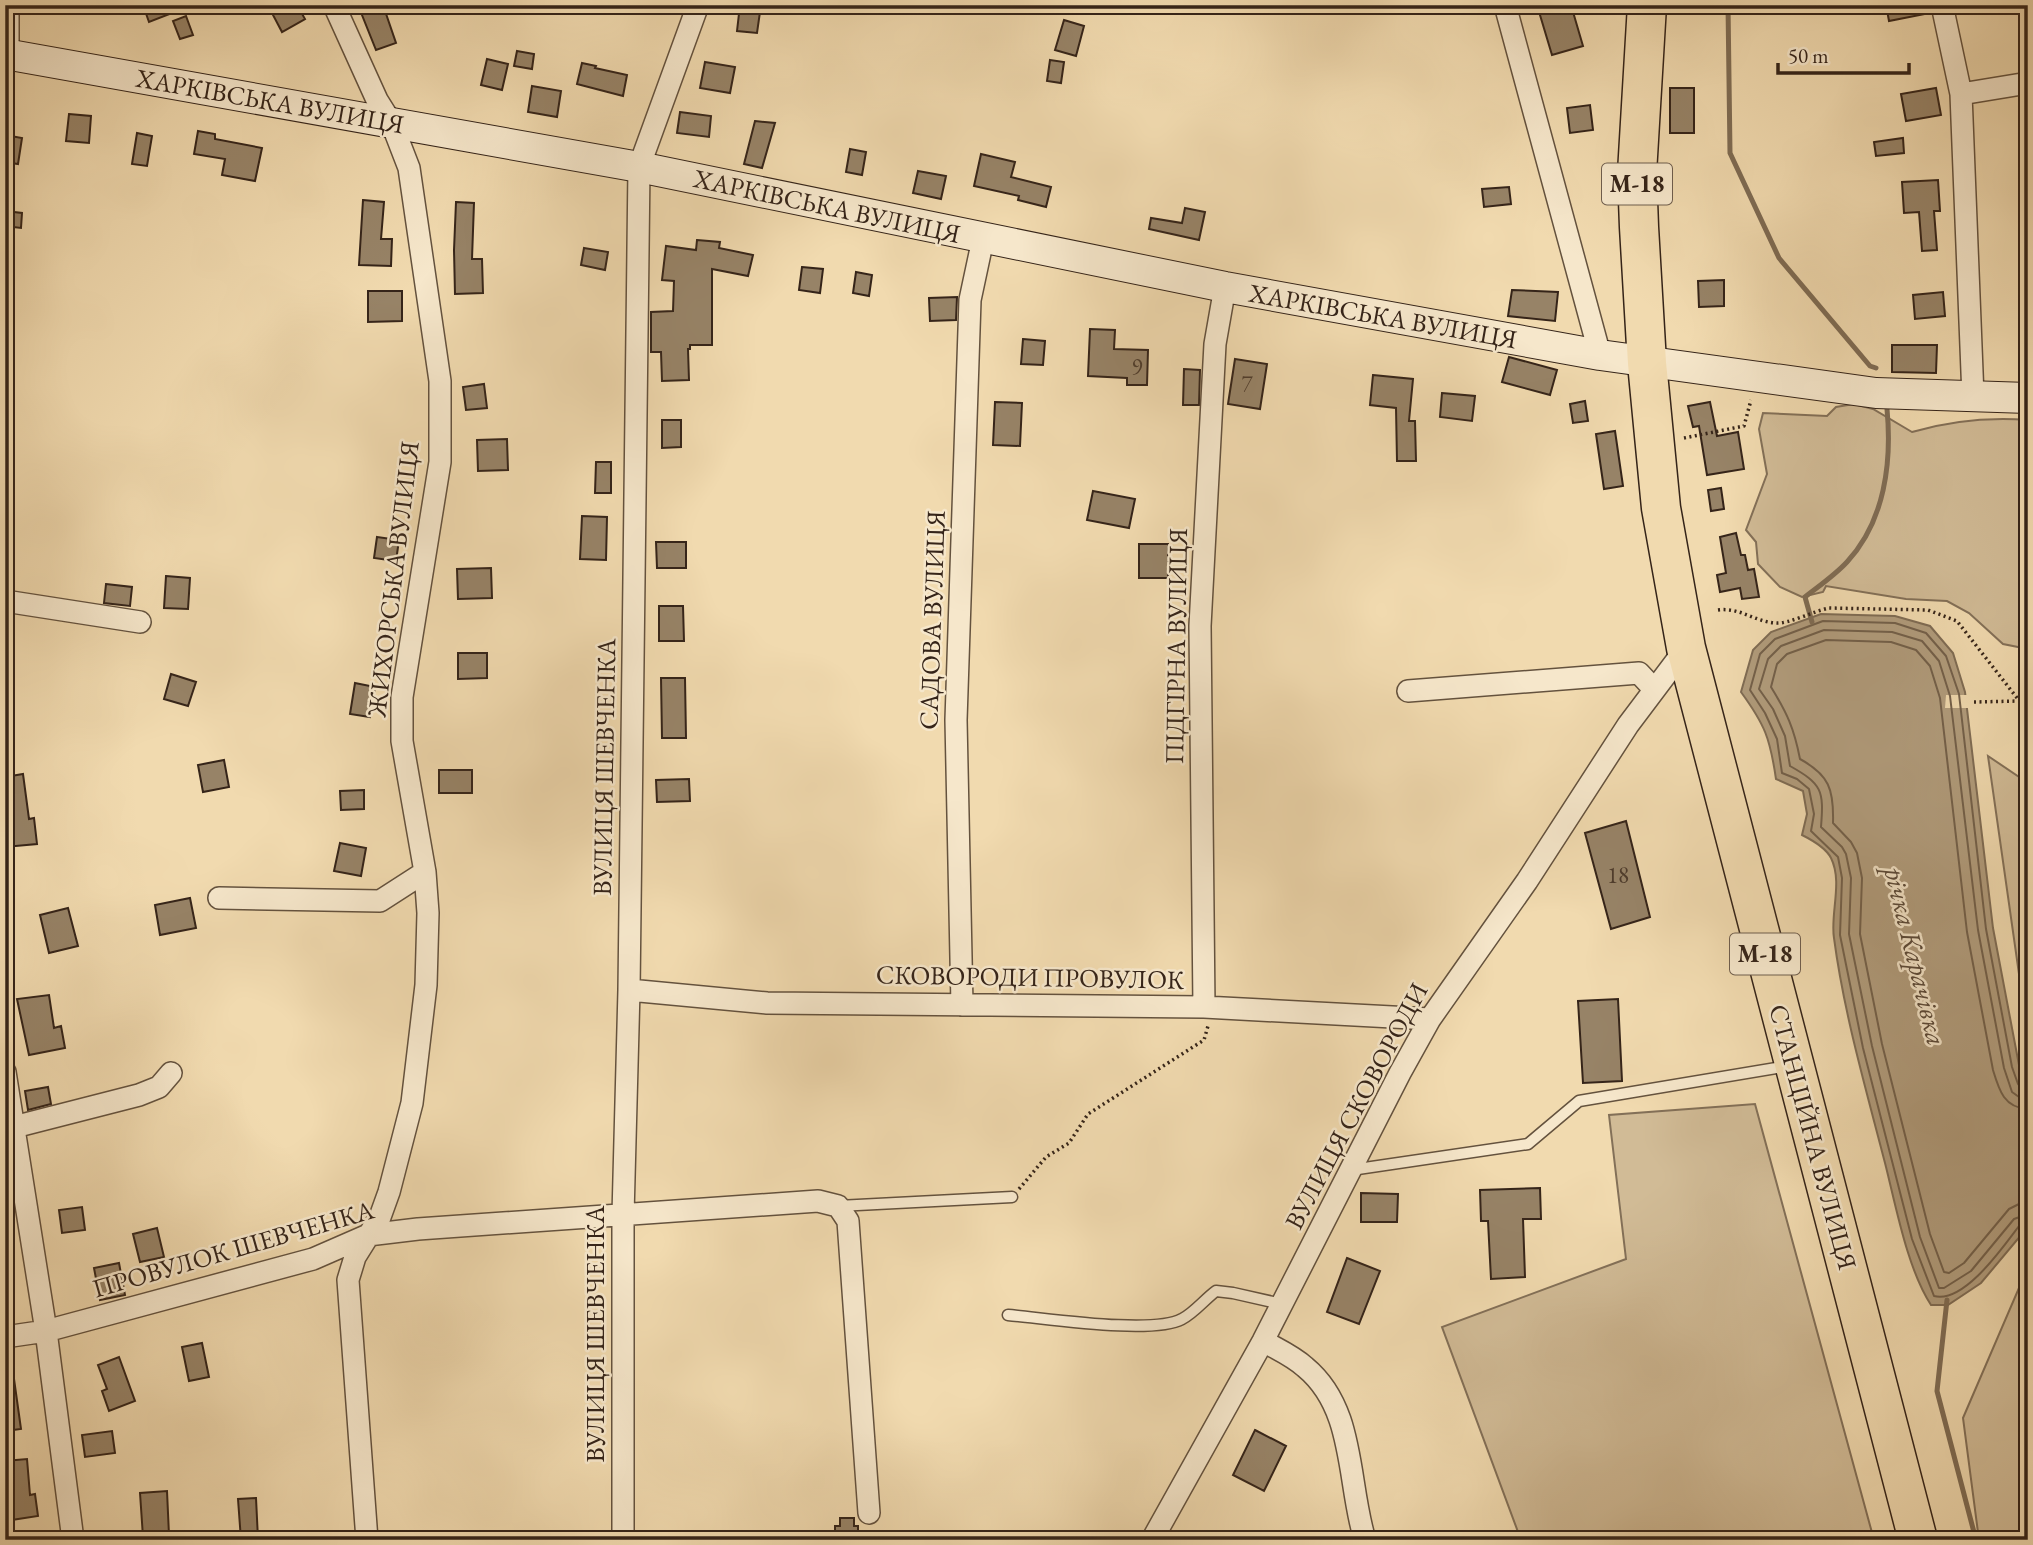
<svg xmlns="http://www.w3.org/2000/svg" width="2033" height="1545" font-family="'EB Garamond',serif">
<style>
.green{fill:#d1bb96;stroke:#837058;stroke-width:2}
.water{fill:#b19c7c;stroke:#7f6c54;stroke-width:2}
.pier{fill:#f1daaf}
.lines{fill:none;stroke-linecap:round;stroke-linejoin:round}
.shore{stroke:#73604a;stroke-width:2}
.stream{stroke:#7f6c54;stroke-width:5}
.building{fill:#978367;stroke:#352419;stroke-width:2}
.lane-casing{stroke:#64523e;stroke-width:13}
.street-casing{stroke:#64523e;stroke-width:24}
.secondary-casing{stroke:#352419;stroke-width:32}
.highway-casing{stroke:#352419;stroke-width:41}
.path{stroke:#352419;stroke-width:3.5;stroke-dasharray:2 3.5;stroke-linecap:butt}
.lane{stroke:#f6e7cb;stroke-width:10}
.street{stroke:#f6e7cb;stroke-width:21}
.secondary{stroke:#f6e7cb;stroke-width:30}
.highway{stroke:#f1daaf;stroke-width:38}
.labels{text-anchor:middle;stroke-width:5;stroke-linejoin:round;paint-order:stroke}
.number-label{font-size:23px;fill:#4e3c2c}
.shield{fill:#f6e7cb;stroke:#6f5e4e;stroke-width:2}
.shield-label{font-size:24px;font-weight:bold;fill:#352419}
.street-label{font-size:26px;fill:#352419;stroke:#f6e7cb}
.water-label{font-size:28px;font-style:italic;fill:#5a4837;stroke:#f6e7cb}
</style>
<rect width="100%" height="100%" fill="#f1daaf"/>
<filter id="stains"><feTurbulence type="fractalNoise" baseFrequency=".00286" numOctaves="4"/><feColorMatrix values="0 0 0 0 .2 0 0 0 0 .09 0 0 0 0 .02 0 0 0 .5 -.17"/></filter>
<radialGradient id="worn" r=".72"><stop offset=".6" stop-color="#630" stop-opacity="0"/><stop offset="1" stop-color="#630" stop-opacity=".3"/></radialGradient>
<path class="green" d="M1854 404 1873 409 1912 432C1950 421 1988 417 2028 420V649L2003 644 1969 613 1947 601 1906 599 1826 586 1823 592 1802 597 1780 587 1758 564 1756 542 1746 530 1767 474 1759 429 1763 413 1827 416 1836 407Z
M1988 756 2028 783V1052L2025 1016Z
M1755 1104 1874 1540H1521L1442 1327 1626 1259 1609 1115Z
M2028 1267V1540H1979L1963 1418Z"/>
<path class="water" d="M1821 614 1895 616 1930 626 1953 653 1965 692 1993 928 2019 1065 2028 1093V1222L2027 1228 1981 1283 1948 1305H1931C1907 1268 1896 1206 1885 1163 1866 1089 1844 1014 1834 938 1830 914 1843 882 1831 858 1826 848 1812 840 1802 835L1807 814 1803 791 1776 779C1770 738 1765 725 1741 692L1753 650 1771 632Z"/>
<path class="pier" d="M1946 695H1969L1971 708H1945Z"/>
<g class="lines">
<path class="shore" d="M2028 1090 2022 1089 2018 1084 2012 1067 1986 929 1959 694 1946 656 1926 633 1895 623 1823 621 1775 639 1760 654 1750 690 1765 713 1777 739 1782 773 1797 779 1809 789 1814 814 1811 831 1838 857 1842 878 1840 935 1863 1048 1912 1239 1934 1296C1964 1304 2003 1247 2019 1226L2028 1223
M2028 1099 2019 1097 2012 1092 2004 1068 1978 930 1950 696 1939 661 1922 641 1892 632 1824 630 1781 646 1768 659 1759 689 1773 709 1785 736 1790 766C1822 784 1824 790 1821 827L1842 847 1846 854 1851 878 1849 934 1872 1046 1920 1237 1939 1288H1944L1971 1271 2014 1219 2028 1214
M2028 1109C2004 1108 1999 1090 1993 1070L1967 932 1940 698 1930 666 1916 650 1891 642 1826 640 1787 654 1777 664 1771 687C1787 713 1794 728 1800 759 1829 775 1834 789 1833 823L1851 842 1857 853 1862 878 1860 934 1882 1044 1930 1234 1944 1272 1949 1273 1964 1263 2009 1209 2019 1204 2028 1203"/>
<path class="stream" d="M1728 5 1730 153 1779 258 1870 366 1876 368
M1812 622 1805 597C1819 586 1835 575 1847 562 1885 521 1892 462 1887 409
M1947 1300 1937 1391 1976 1540"/>
</g>
<path class="building" d="M143 5H190V6L149 22Z
M291 5H297L305 19 282 32 273 15Z
M358 5H383L396 43 376 50Z
M740 5H761L757 33 737 31Z
M1537 5H1571L1583 46 1552 55Z
M1886 5H1929L1930 13 1889 21Z
M186 16 193 35 180 39 173 21Z
M1064 20 1084 26 1076 56 1055 50Z
M517 51 534 54 532 69 514 66Z
M487 59 508 64 502 90 481 85Z
M1050 60 1064 62 1061 83 1047 81Z
M705 62 735 67 730 93 700 88Z
M582 63 596 66 595 68 627 75 623 96 577 84Z
M532 86 561 91 557 117 528 112Z
M1670 88H1694V133H1670Z
M1936 88 1941 115 1906 121 1901 94Z
M1590 105 1593 130 1570 133 1567 108Z
M680 112 711 116 709 137 677 133Z
M69 114 91 116 89 143 66 141Z
M755 121 775 123 762 168 744 164Z
M198 131 215 134V139L262 148 255 181 222 175 225 159 194 154Z
M137 133 152 136 147 166 132 164Z
M5 135 22 138 18 164 5 162Z
M1903 138 1904 153 1876 156 1874 142Z
M850 149 866 152 862 175 846 172Z
M981 154 1015 162 1011 177 1051 187 1046 207 1018 200 1019 196 974 186Z
M918 171 946 176 941 199 913 193Z
M1938 180 1940 211H1934L1937 250 1922 251 1919 212 1904 213 1902 182Z
M1509 187 1511 204 1484 207 1482 189Z
M363 200 384 202 381 239H392L391 266 359 265Z
M456 202 474 203 472 259H482L483 293 455 294 454 250Z
M1185 208 1205 212 1199 240 1149 229 1151 218 1182 223Z
M5 211 22 213 21 228 5 226Z
M697 240 720 242 719 248 753 255 748 276 712 269V345H690V349H688L689 380 662 381 661 352H651V312L673 311 674 281 662 280 666 246 696 250Z
M584 248 608 252 605 270 581 265Z
M802 267 823 269 820 293 799 290Z
M856 272 872 275 869 296 853 293Z
M1724 280V306L1699 307 1698 281Z
M1512 290 1558 292 1555 321 1508 316Z
M368 291H402V321L368 322Z
M1943 292 1945 316 1915 319 1913 295Z
M957 297 956 320 930 321 929 298Z
M1090 329 1115 330 1114 349 1148 350 1147 385H1127V378L1088 376Z
M1023 339 1045 341 1043 365 1021 364Z
M1892 345H1937L1936 373 1892 372Z
M1509 357 1557 370 1550 395 1502 382Z
M1235 359 1267 364 1260 409 1228 404Z
M1184 369 1200 370 1199 405H1183Z
M1373 375 1413 379 1409 421H1415L1416 461H1397L1396 408 1370 405Z
M484 384 487 408 466 410 463 387Z
M1442 393 1475 396 1472 421 1440 417Z
M1585 401 1588 421 1573 423 1570 404Z
M995 402 1022 403 1020 446 993 445Z
M1710 402 1717 436 1738 432 1744 469 1707 475 1699 426 1693 427 1688 406Z
M662 420H681V447L662 448Z
M1615 431 1623 486 1604 489 1596 434Z
M507 439 508 470 478 471 477 440Z
M596 462H611V493H595Z
M1721 488 1724 509 1711 511 1708 490Z
M1093 491 1135 499 1129 528 1087 520Z
M582 516 607 517 606 560 580 559Z
M1736 533 1741 555H1745L1748 570 1754 569 1759 597 1742 599 1740 588 1720 592 1717 575 1726 573 1720 537Z
M377 537 399 540 396 561 374 558Z
M656 542H686V568H657Z
M1139 544H1168V578H1139Z
M491 568 492 598 458 599 457 569Z
M166 576 190 578 188 609 164 608Z
M106 584 132 587 130 606 104 603Z
M659 606H683L684 641H659Z
M458 653H487V678L458 679Z
M171 674 196 682 188 706 164 699Z
M661 678H685L686 738H662Z
M355 683 375 687 370 717 350 714Z
M224 760 229 787 203 792 198 765Z
M439 770H472V793H439Z
M23 774 29 819 34 818 37 844 5 847V777Z
M689 779 690 801 657 802 656 780Z
M364 790V809L341 810 340 791Z
M1626 821 1650 917 1611 929 1585 833Z
M340 843 366 848 361 876 334 871Z
M190 898 196 928 160 935 155 905Z
M68 908 78 946 49 953 40 915Z
M49 995 54 1028 61 1026 65 1048 29 1055 17 999Z
M1618 999 1622 1081 1583 1083 1578 1001Z
M48 1087 51 1104 28 1110 25 1091Z
M1540 1188 1541 1219H1523L1525 1277 1491 1279 1488 1221H1481L1480 1190Z
M1361 1193 1398 1194 1397 1222H1361Z
M82 1207 85 1230 62 1233 59 1210Z
M157 1228 164 1257 140 1262 133 1234Z
M1347 1258 1380 1271 1359 1324 1327 1312Z
M119 1263 125 1295 100 1300 94 1268Z
M202 1343 209 1377 189 1381 182 1347Z
M119 1357 135 1401 109 1411 102 1391 107 1389 98 1365Z
M14 1379 21 1429 5 1431V1380Z
M1255 1430 1286 1446 1264 1491 1233 1475Z
M112 1431 115 1453 85 1457 82 1435Z
M27 1459 30 1495 35 1494 38 1516 5 1521V1499L9 1498 5 1461Z
M167 1491 169 1535 143 1537 140 1493Z
M256 1498 258 1539 241 1540 238 1499Z
M840 1518H854V1526H858V1540H835V1526H840Z"/>
<g class="lines">
<defs>
<path id="lane" d="M1351 1170 1528 1144 1579 1101 1788 1066
M838 1206 1012 1197
M1008 1315C1045 1318 1152 1335 1182 1319 1194 1313 1205 1299 1216 1291L1233 1293 1282 1304"/>
<path id="street" d="M334 5 377 100 392 124 409 168 440 381V462L402 697V741L425 872 428 913 426 985 412 1103 389 1192 380 1217 355 1257 348 1280 367 1540
M1505 5 1600 355
M1942 5 1961 94 1973 397
M5 59 8 54V5
M1961 94 2028 83
M5 601 140 622
M1408 691 1639 673 1654 689
M219 898 380 901 425 872
M629 990 767 1003 1204 1007 1430 1019
M962 1005 956 720 970 300 983 239
M1204 1007 1200 626 1215 344 1225 287
M5 1072 46 1331 73 1540
M14 1127 139 1095 159 1087 171 1073
M5 1337 46 1331 313 1259 368 1235 418 1229 818 1201 838 1206 848 1221 869 1513
M1263 1341C1277 1349 1293 1356 1305 1367 1356 1409 1347 1482 1365 1540
M623 1540V1215L629 990 639 167 698 5
M1152 1540 1263 1341 1400 1073 1430 1019 1527 881 1628 725 1686 648"/>
<path id="secondary" d="M5 54 639 167 1225 287 1600 355 1876 393 2028 398"/>
<path id="highway" d="M1647 5 1637 173 1639 227 1647 363 1661 508 1686 648 1918 1540"/>
</defs>
<use href="#lane" class="lane-casing"/>
<use href="#street" class="street-casing"/>
<use href="#secondary" class="secondary-casing"/>
<use href="#highway" class="highway-casing"/>
<path class="path" d="M1684 438 1744 426 1751 400
M1718 610C1740 607 1755 622 1776 623 1789 624 1814 611 1829 608L1928 610 1957 621 2028 712
M1974 702 2019 701
M1019 1189 1046 1157 1069 1143 1088 1114 1204 1040 1208 1026"/>
<use href="#lane" class="lane"/>
<use href="#street" class="street"/>
<use href="#secondary" class="secondary"/>
<use href="#highway" class="highway"/>
</g>
<g class="labels">
<g class="number-label">
<text x="1137" y="375">9</text>
<text x="1247" y="392">7</text>
<text x="1618" y="883">18</text>
</g>
<g class="shield">
<rect x="1602" y="163.5" width="70" height="41" rx="5"/>
<rect x="1730" y="933.5" width="70" height="41" rx="5"/>
</g>
<g class="shield-label">
<text x="1637" y="192">М-18</text>
<text x="1765" y="962">М-18</text>
</g>
<g class="street-label">
<text transform="translate(270 101) rotate(10)" y="9">ХАРКІВСЬКА ВУЛИЦЯ</text>
<text transform="translate(827 206) rotate(12)" y="9">ХАРКІВСЬКА ВУЛИЦЯ</text>
<text transform="translate(1383 316) rotate(10)" y="9">ХАРКІВСЬКА ВУЛИЦЯ</text>
<text transform="translate(393 579) rotate(-83)" y="9">ЖИХОРСЬКА ВУЛИЦЯ</text>
<text transform="translate(932 620) rotate(-88)" y="9">САДОВА ВУЛИЦЯ</text>
<text transform="translate(1176 646) rotate(-89)" y="9">ПІДГІРНА ВУЛИЦЯ</text>
<text transform="translate(604 767) rotate(-89)" y="9">ВУЛИЦЯ ШЕВЧЕНКА</text>
<text transform="translate(1030 977) rotate(1)" y="9">СКОВОРОДИ ПРОВУЛОК</text>
<text transform="translate(1356 1106) rotate(-62)" y="9">ВУЛИЦЯ СКОВОРОДИ</text>
<text transform="translate(1813 1137) rotate(75)" y="9">СТАНЦІЙНА ВУЛИЦЯ</text>
<text transform="translate(233 1249) rotate(-16)" y="9">ПРОВУЛОК ШЕВЧЕНКА</text>
<text transform="translate(595 1334) rotate(-90)" y="9">ВУЛИЦЯ ШЕВЧЕНКА</text>
</g>
<g class="water-label">
<text transform="translate(1916 956) rotate(76)" y="10">річка Карачівка</text>
</g>
</g>
<rect width="2033" height="1545" fill="none" stroke="#f1daaf" stroke-width="28"/>
<rect x="7" y="7" width="2019" height="1531" fill="none" stroke="#352419" stroke-width="3.5"/>
<rect x="14" y="14" width="2005" height="1517" fill="none" stroke="#352419" stroke-width="2"/>
<path d="M1778 63v10h131v-10" fill="none" stroke="#352419" stroke-width="3.5"/>
<text x="1788" y="63" font-size="21" fill="#352419" stroke="#f6e7cb" stroke-width="5" paint-order="stroke">50 m</text>
<rect width="100%" height="100%" filter="url(#stains)"/>
<rect width="100%" height="100%" fill="url(#worn)"/>
</svg>
